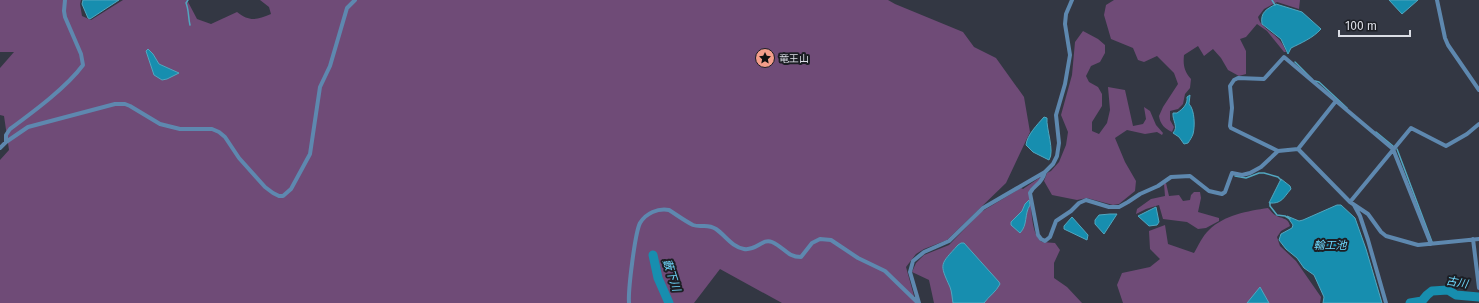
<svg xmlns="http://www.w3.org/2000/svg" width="1479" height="303" font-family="'Fira Sans','Noto Sans JP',sans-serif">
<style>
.green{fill:#6f4b77}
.water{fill:#178eaf;stroke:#52a6bf}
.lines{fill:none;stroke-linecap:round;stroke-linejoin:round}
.stream{stroke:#52a6bf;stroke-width:1.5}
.river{stroke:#178eaf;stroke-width:9}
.street{stroke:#5e88af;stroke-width:4}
.labels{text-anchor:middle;stroke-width:4;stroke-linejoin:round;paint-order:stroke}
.poi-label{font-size:10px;fill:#dbdde5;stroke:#1c1e24;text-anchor:start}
.water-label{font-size:11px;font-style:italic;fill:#6fd9fd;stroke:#1c1e24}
</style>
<rect width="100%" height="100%" fill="#333743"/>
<path class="green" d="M0 0H81L80 4 82 16 91 20 123 0H187L197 19 211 24 237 12C250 22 256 20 271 14L269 7 260 0H888L895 4 963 32 974 47 996 58 1024 97 1030 132 1006 183 947 240 924 249 916 254 906 267 916 303H782L720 269 694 303H0V160L9 150 4 116 0 115V68L14 52H0Z
M1114 0H1300L1299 9 1277 2 1264 9 1258 17C1262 32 1280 32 1286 52H1284L1267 31 1257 24 1246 37 1240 39 1246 51V74L1239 76 1228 70 1221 58 1213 49 1204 56 1198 46 1184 55C1183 65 1184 71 1191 79L1190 88 1185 94 1183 104 1178 109 1170 111V120L1174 127 1172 132C1165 129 1160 124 1159 116L1163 107 1178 84 1174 73 1157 56 1144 62 1138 60 1133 48 1111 39 1104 15 1106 5Z
M1083 31 1098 39 1105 45V53L1100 62 1091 66 1086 76 1089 82 1098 87 1102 94V106L1092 122V131L1099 134 1107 123 1110 110 1108 87 1125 90 1133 126 1143 124 1146 119 1144 107 1150 111 1156 125 1163 133 1162 135 1157 132 1145 134 1127 130 1115 138 1125 162 1136 181 1135 191 1119 204 1113 205 1087 198 1077 200 1052 195 1044 181 1047 173 1051 171 1059 162 1066 145 1068 132 1061 115 1072 75 1075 42Z
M1042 176 1041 180 1031 188C1031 202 1030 234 1042 242L1055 243 1060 250 1054 263V278L1067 287 1082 303H934L929 280 912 272 916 263 924 255 949 245 981 212 1021 188 1023 189Z
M1166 183 1169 196 1179 195 1183 201 1190 200 1191 195 1194 192H1200L1201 198 1198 212 1219 218V221L1206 228 1198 229 1187 222 1163 219 1159 205 1146 209 1136 214 1137 209 1151 199 1165 196 1164 184Z
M1268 208C1270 210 1272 213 1275 215 1281 219 1288 217 1290 226L1281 231 1277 237 1280 246 1296 261 1321 297 1320 303H1123L1117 285 1122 273 1150 267 1160 259 1150 249 1149 231 1165 225 1168 244 1194 253C1198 246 1203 235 1209 230 1224 215 1248 211 1268 208Z"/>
<path class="water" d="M83 0H119L90 19 88 18 82 4Z
M1389 0H1418L1402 14Z
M1276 4 1302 12 1321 29C1313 38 1301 43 1291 48L1288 54 1281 39 1262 24C1260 12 1267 9 1276 4Z
M148 49 153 54 159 64 179 73 167 79 162 80 154 75 146 51Z
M1190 95 1189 104C1195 110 1195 127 1193 134 1192 137 1190 140 1188 143L1184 144 1179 137 1173 133C1179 127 1172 120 1173 113H1177C1183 109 1188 104 1187 97Z
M1044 117 1047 118C1046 129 1055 151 1049 160L1033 152 1026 145C1027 135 1037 125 1044 117Z
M1281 179 1290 186 1291 189C1283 198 1282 204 1269 203Z
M1029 200 1030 205C1024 214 1028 225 1020 233L1011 225V222L1022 211 1025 204Z
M1337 205H1341L1355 218 1366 249 1382 303H1323L1324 297 1314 275 1304 268 1297 258 1286 249 1279 240 1281 234 1292 228 1293 225 1287 216 1299 221 1303 220Z
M1156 207 1159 222 1157 225 1149 226 1138 216Z
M1110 214H1117L1104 234 1095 224V220L1099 215Z
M1072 217 1088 235 1087 240 1064 229V226Z
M961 243H964L999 282 1000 284C996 292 989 296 984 303H953C952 298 952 292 950 287 939 263 940 265 958 245Z
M1260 287 1269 303H1247Z"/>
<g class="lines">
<path class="stream" d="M188 0 186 3C189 10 188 17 190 25
M1272 0 1275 5
M1295 62 1312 79
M1315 81 1319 82 1347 108
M1376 132 1393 146
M1397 149 1432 242
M1235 176 1246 178 1259 173H1264L1278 177 1281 180
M1270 203V206L1277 215 1285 216 1290 219"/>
<path class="river" d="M653 255 658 278 669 303
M1410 303 1422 301 1427 295 1432 291 1448 290 1456 295 1479 297"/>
<path class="street" d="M1437 0 1445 38 1448 45 1479 90
M6 142V135L10 129C33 112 67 87 83 65L81 54 65 17 64 11 65 0
M0 148 6 142 28 127 115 104H125L130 106 160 124 180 129H212L219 132 225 137 239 158 265 187 273 193 279 196H283L291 189 310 154 320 87 330 66 347 8 355 0
M1298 149 1336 101
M1278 151 1231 128 1230 126 1232 108 1230 86 1234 80 1238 78 1264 79 1284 57 1393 149 1431 244
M1045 172C1041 186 1035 183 1030 193L1038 235 1041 239 1045 241 1050 237 1056 221 1071 211 1079 203 1086 200 1109 207H1119L1128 202 1140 194 1158 186 1171 177 1190 176 1209 191 1222 194 1225 192 1232 173 1242 175 1250 173 1261 167 1278 151 1298 149 1350 202 1368 214 1381 232 1386 236 1418 245 1479 239
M1350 202 1411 128 1446 146 1467 134 1479 124
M1354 205 1360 216 1368 240 1386 303
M1473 239 1479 288
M629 303C628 290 635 233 640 223 646 213 658 208 669 210 677 215 685 221 693 225 701 228 707 223 716 229 726 236 732 247 744 249 757 251 762 238 772 242 784 247 787 257 801 257L812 243 820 239 831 240 858 258 885 271 918 303
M919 303 910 272 913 261 924 252 949 241 983 208 1045 172 1053 164 1057 156 1059 143 1056 115 1065 84 1070 55 1065 24 1066 14 1072 0"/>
</g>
<defs>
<symbol id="sight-disc" viewBox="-11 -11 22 22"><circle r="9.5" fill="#f49e8a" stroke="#1c1e24"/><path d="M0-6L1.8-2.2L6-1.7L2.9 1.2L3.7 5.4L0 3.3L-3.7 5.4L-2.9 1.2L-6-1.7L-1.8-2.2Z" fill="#111"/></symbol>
</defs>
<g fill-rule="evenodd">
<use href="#sight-disc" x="754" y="47" width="22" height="22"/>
</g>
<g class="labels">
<g class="poi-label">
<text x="779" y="62">竜王山</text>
</g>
<g class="water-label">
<text x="1330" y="249">輪工池</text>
<text transform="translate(672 275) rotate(72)" y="4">藪下川</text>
<text transform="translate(1457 282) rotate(10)" y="4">古川</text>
</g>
</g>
<path d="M1339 30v6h71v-6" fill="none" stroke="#dbdde5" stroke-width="2"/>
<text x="1345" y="30" font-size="12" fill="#dbdde5" stroke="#1c1e24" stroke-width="3" paint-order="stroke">100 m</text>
</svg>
